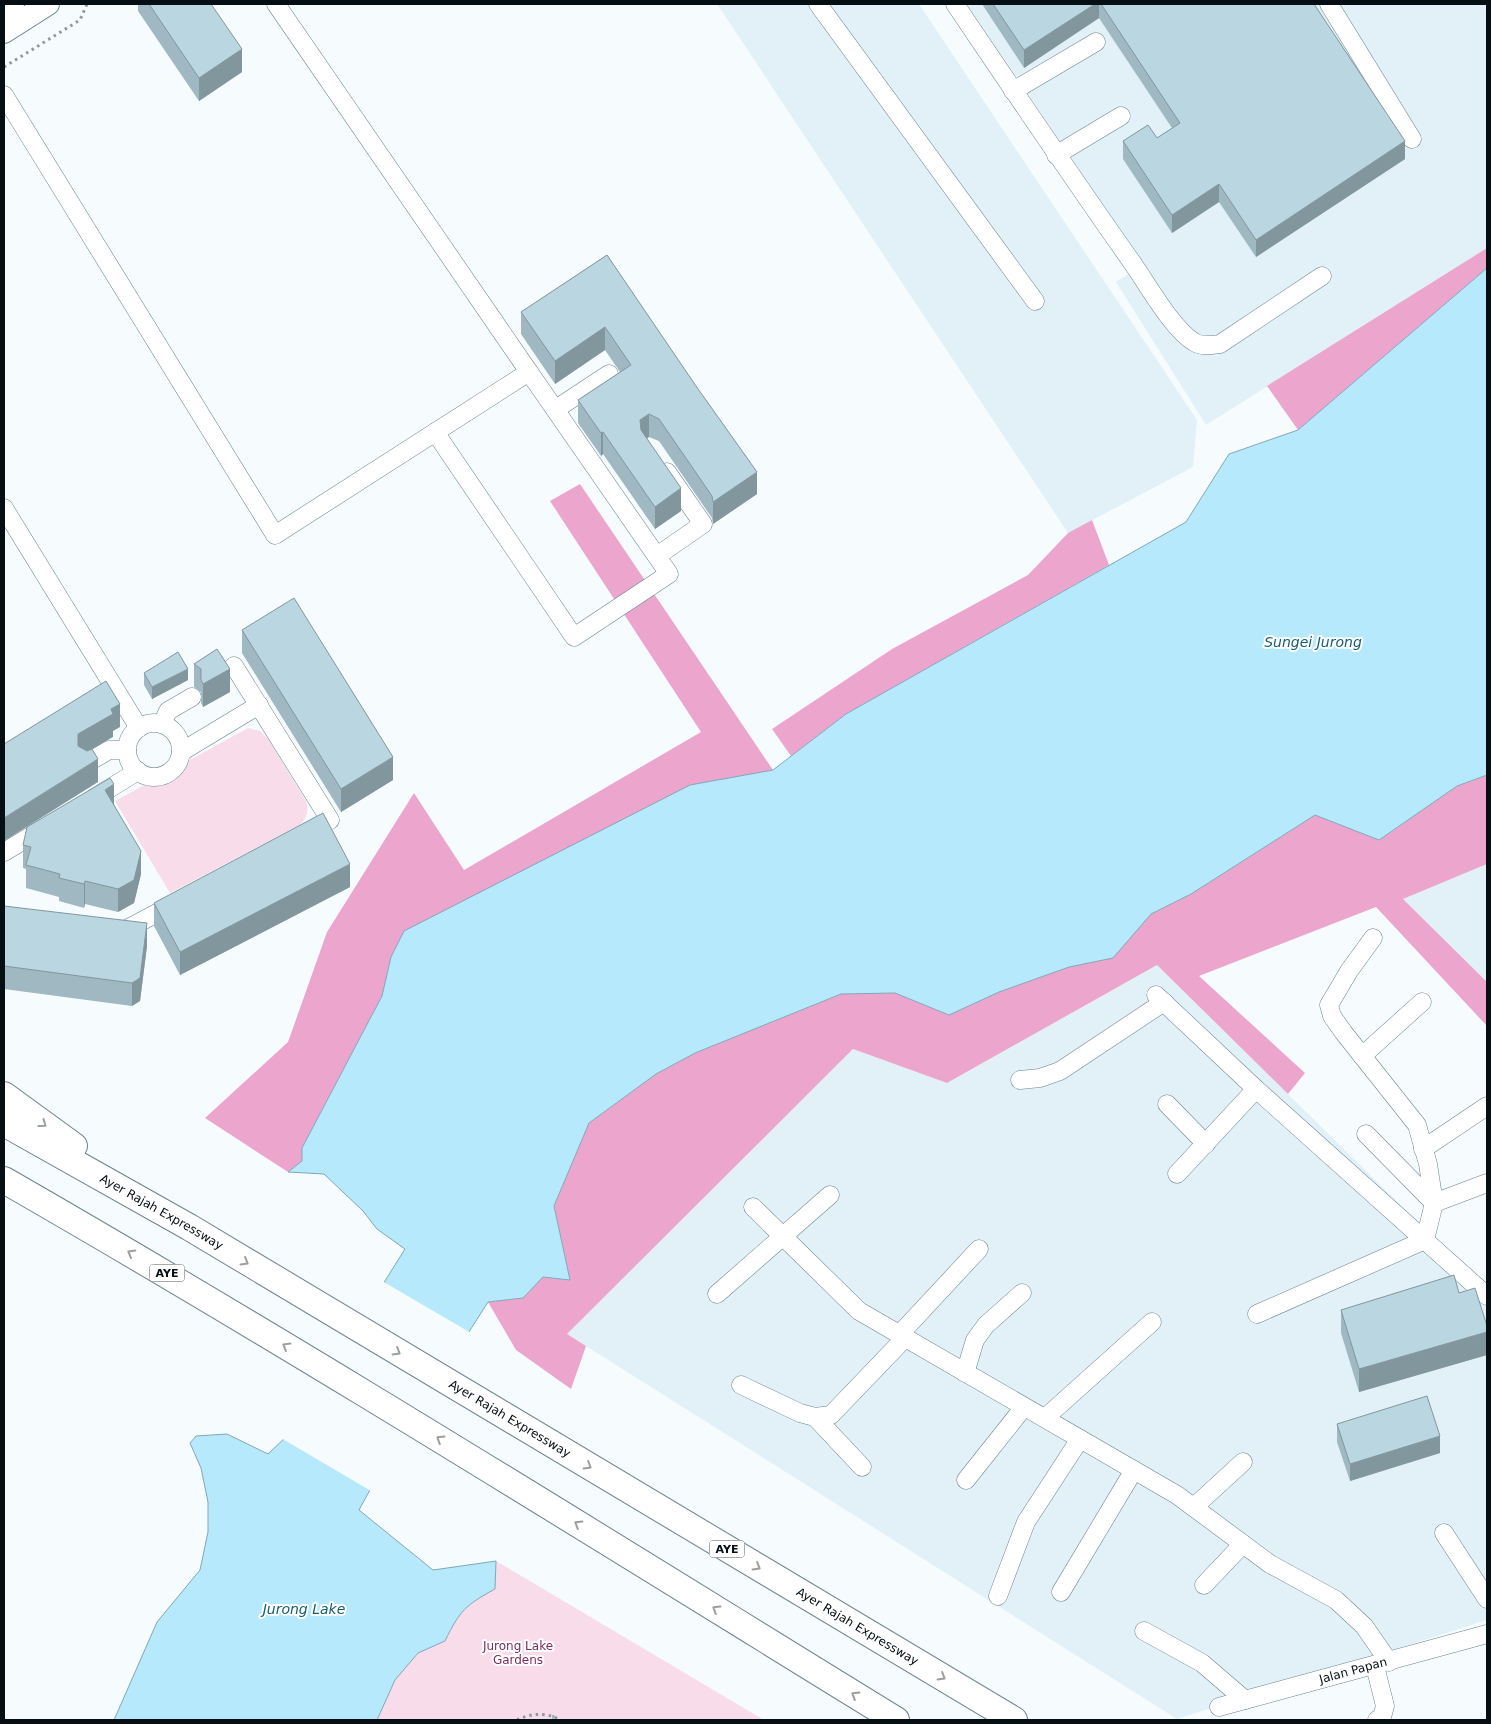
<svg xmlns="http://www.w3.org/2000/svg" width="1491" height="1724" font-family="'DejaVu Sans',sans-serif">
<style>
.built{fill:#e2f1f7}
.green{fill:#f8dcea}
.forest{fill:#eca5cc}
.water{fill:#b6e9fc;stroke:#81a7b6}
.pier{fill:#f6fcfe}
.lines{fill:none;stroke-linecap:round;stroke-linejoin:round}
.minor-casing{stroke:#69838d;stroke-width:19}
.major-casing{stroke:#69838d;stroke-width:24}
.highway-casing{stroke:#69838d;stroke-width:28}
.path{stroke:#92999c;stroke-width:3;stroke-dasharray:2.5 4;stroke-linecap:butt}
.minor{stroke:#fff;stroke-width:18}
.major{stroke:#fff;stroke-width:22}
.highway{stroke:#fff;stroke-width:26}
.wall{fill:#9fb8c2}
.shaded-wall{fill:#82969e}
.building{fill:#b9d6e1;stroke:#82969e}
.oneway{stroke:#9b9fa0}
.labels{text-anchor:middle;stroke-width:4;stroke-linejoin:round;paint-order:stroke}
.shield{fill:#fff;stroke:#505659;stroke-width:1}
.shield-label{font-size:11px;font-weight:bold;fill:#050e12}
.street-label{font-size:12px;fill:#050e12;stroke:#fff}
.park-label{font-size:12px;fill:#7e2c5f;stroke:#fff}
.water-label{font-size:14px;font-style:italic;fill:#115d72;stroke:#fff}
</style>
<rect width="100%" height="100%" fill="#f6fcfe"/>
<path class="built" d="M717 4H919L1197 420 1193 467 1068 533Z
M967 4H1487V248L1206 425 1116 282 1143 264Z
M1487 864V982L1403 899Z
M1157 965 1487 1290V1620L1177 1719 567 1334 853 1049 947 1083Z"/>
<path class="green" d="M248 728 260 731 268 739 306 801C309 811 307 817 301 824L170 893 115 801Z
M496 1561 764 1720H377L395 1680 418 1653 445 1641C460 1610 466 1605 495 1589Z"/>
<path class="forest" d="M1487 248V268L1298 430 1267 386Z
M580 484 773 770 690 785 391 957 382 996 302 1148V1161L288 1172 205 1118 288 1042 327 932 414 793 464 870 701 732 550 501Z
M1092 520 1109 565 846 714 791 756 772 729 892 649 1028 575 1068 533Z
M1487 775V864L1403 899 1487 982V1026L1376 907 1199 976 1305 1073 1288 1094 1157 965 947 1083 853 1049 567 1334 586 1346 571 1389 516 1350 488 1302 523 1298 542 1277 570 1280 554 1206 589 1123 656 1074 695 1053 841 994 895 993 949 1015 999 992 1069 967 1112 958 1151 914 1191 894 1315 815 1379 840 1457 786Z"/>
<path class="water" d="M1487 268V775L1457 786 1379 840 1315 815 1191 894 1151 914 1113 958 1069 967 999 992 949 1015 895 993 841 994 695 1053 656 1074 589 1123 554 1206 570 1280 543 1277 523 1298 488 1302 409 1426 401 1433 359 1510 433 1570 496 1561 495 1589C466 1605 460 1610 445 1641L418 1653 395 1680 377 1720H114L157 1622 200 1570 208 1532V1502L201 1468 190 1443 196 1436 227 1434 268 1454 289 1434 405 1249 377 1229 363 1211 324 1174 288 1172 302 1161V1148L382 996 391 957 404 931 690 785 773 770 846 714 1186 522 1229 454 1298 430Z"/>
<path class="pier" d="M382 1281 471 1333 411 1427 396 1446 371 1491 281 1438 318 1384Z"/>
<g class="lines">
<defs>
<g id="minor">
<path d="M818 4 1035 301"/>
<path d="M955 4C1013 90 1071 176 1131 261 1147 283 1172 329 1194 342 1202 347 1212 345 1220 344L1322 276"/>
<path d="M1329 4 1412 139"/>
<path d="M1013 91 1096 42"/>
<path d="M4 95 275 535 529 372 276 4"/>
<path d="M1056 155 1121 116"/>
<path d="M556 409 609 374"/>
<path d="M435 432 574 637 669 574 529 372"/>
<path d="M4 508 139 728"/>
<path d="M657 556 703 524 667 472"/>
<path d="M234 666 330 820 306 833"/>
<circle cx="154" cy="750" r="27"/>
<path d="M162 724 168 711 192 697"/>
<path d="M181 752 259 705"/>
<path d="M87 763 109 750H127"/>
<path d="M94 798 138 771"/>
<path d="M4 852 44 828"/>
<path d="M119 931H123L176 903"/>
<path d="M1156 995 1256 1089 1487 1296"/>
<path d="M1362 1056 1422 1002"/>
<path d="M1020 1080 1040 1078 1060 1071 1164 1002"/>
<path d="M1167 1104 1206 1144"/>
<path d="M1366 1134 1434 1203 1487 1183"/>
<path d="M1423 1149 1487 1106"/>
<path d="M1177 1174 1256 1089"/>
<path d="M753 1207 859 1311 1177 1495 1270 1564 1336 1600 1364 1626 1389 1662"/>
<path d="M717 1294 830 1195"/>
<path d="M1257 1314 1425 1240 1434 1203 1428 1164 1417 1125 1344 1033 1332 1016 1329 1005 1349 971 1373 938"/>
<path d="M899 1335 979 1249"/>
<path d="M965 1373 975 1340 986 1325 1022 1293"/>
<path d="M741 1385 800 1413 815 1417 831 1415 904 1339"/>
<path d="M815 1417 862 1467"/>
<path d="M1045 1418 1152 1322"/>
<path d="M966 1480 1024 1407"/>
<path d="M1194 1507 1243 1462"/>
<path d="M1444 1533 1487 1599"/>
<path d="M1204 1585 1243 1544"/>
<path d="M1061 1592 1134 1470"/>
<path d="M998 1596 1026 1522 1080 1439"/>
<path d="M1144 1631 1202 1663 1245 1700"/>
<path d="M1375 1666 1385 1706 1382 1717 1377 1720"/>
<path id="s1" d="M1219 1707 1487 1634"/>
</g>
<path id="major" d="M4 10 13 4
M4 32 48 4"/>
<g id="highway">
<path d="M4 1095 74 1146"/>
<path id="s2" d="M4 1123 189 1227 1014 1720"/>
<path d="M4 1180C305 1353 600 1538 896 1720"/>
</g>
</defs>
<use href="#minor" class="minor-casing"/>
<use href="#major" class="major-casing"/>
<use href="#highway" class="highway-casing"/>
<path class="path" d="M4 67 80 20 87 4
M517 1720C531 1713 547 1712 560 1720"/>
<use href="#minor" class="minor"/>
<use href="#major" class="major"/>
<use href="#highway" class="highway"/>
</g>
<path class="wall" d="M138 4H211L242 72 199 101 138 11Z
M982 4H1314L1405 159 1256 257 1219 202 1172 233 1123 159V141L1157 138 1172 128 1099 18 1024 68Z
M607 255 757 494 713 524 712 518 659 441 649 437 647 438 681 511 655 529 603 454 601 456 578 423V400L620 372 605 350 555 384 521 334V312Z
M242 630 393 780 341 812 242 653Z
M217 649 230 692 203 707 201 703V692L194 687V664Z
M144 673 188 680 152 699 144 685Z
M114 804 141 874 134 903 118 912 85 904 84 908 59 901V897L26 888V869L23 868V845Z
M350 887 180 975 154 926V903Z
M4 906 147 946 140 1001 132 1006 4 989Z
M1459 1293 1487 1326V1355L1359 1392 1341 1333V1310Z
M1337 1424 1440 1453 1350 1481 1337 1442Z"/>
<path class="shaded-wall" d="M1095 4H1099V18L1024 68V50Z
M242 49V72L199 101V78Z
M1405 141V159L1256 257V240Z
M1219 184V202L1172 233V215Z
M605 327V350L555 384V361Z
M649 414V437L640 443V420Z
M603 432V454L601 456V433Z
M757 472V494L713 524V502Z
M681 488V511L655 529V507Z
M188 669V680L152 699V687Z
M230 669V692L203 707V684Z
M120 704V727L113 731V737L78 757V734L111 709Z
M393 757V780L341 812V789Z
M98 759V782L4 841V818Z
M114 784V807L105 790Z
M141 851V874L134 903 118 912V889Z
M350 864V887L180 975V952Z
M85 881V904L84 908V884Z
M147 923V946L140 1001 132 1006V983Z
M1487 1332V1355L1359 1392V1369Z
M1440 1436V1453L1350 1481V1464Z"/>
<path class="building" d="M149 4H211L242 49 199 78Z
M993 4H1095L1024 50Z
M1101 4H1314L1405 141 1256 240 1219 184 1172 215 1123 141 1148 125 1157 138 1180 123Z
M607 255 696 386 757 472 713 502 712 496 659 419 649 414 640 420 641 430 681 488 655 507 603 432 601 433 578 400 631 365 605 327 555 361 521 312Z
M294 598 393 757 341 789 242 630Z
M217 649 230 669 203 684 201 680V669L194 664Z
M178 652 188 669 152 687 144 673Z
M106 681 120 704 111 709 113 714 78 734V746L87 751 92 749 98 759 4 818V744Z
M110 778 114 784 105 790 141 851 134 880 118 889 85 881 84 884 59 878 60 874 26 865 31 847 23 845 27 827Z
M323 813 350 864 180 952 154 903Z
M4 906 147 923 140 978 132 983 4 966Z
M1454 1275 1459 1293 1475 1288 1487 1326V1332L1359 1369 1341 1310Z
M1427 1396 1440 1436 1350 1464 1337 1424Z
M553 1715 557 1720H553Z"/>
<defs><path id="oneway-chevron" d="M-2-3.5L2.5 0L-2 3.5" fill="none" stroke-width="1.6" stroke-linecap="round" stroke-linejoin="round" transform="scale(1.25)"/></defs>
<g class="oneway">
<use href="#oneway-chevron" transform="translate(43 1124) rotate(36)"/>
<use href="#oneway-chevron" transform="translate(131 1253) rotate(-150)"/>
<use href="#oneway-chevron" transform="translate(245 1262) rotate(31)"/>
<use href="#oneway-chevron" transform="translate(286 1346) rotate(-149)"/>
<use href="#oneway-chevron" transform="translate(397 1352) rotate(31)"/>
<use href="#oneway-chevron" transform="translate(440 1439) rotate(-148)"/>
<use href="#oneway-chevron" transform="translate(588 1466) rotate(31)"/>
<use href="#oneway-chevron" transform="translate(578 1524) rotate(-148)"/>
<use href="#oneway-chevron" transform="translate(757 1567) rotate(31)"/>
<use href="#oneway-chevron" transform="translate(716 1609) rotate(-148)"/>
<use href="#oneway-chevron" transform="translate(942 1677) rotate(31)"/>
<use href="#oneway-chevron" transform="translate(855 1695) rotate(-148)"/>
</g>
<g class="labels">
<g class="shield">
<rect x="149.5" y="1264.5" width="35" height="17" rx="4"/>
<rect x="709.5" y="1540.5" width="35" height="17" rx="4"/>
</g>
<g class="shield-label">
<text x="167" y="1277">AYE</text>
<text x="727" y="1553">AYE</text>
</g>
<g class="street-label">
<text dy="4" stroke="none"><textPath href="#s2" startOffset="181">Ayer Rajah Expressway</textPath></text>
<text dy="4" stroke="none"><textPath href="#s2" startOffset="586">Ayer Rajah Expressway</textPath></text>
<text dy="4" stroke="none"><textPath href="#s2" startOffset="991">Ayer Rajah Expressway</textPath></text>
<text dy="4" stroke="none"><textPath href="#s1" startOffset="139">Jalan Papan</textPath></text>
</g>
<g class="park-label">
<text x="518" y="1650">Jurong Lake<tspan x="518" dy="14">Gardens</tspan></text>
</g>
<g class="water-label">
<text x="1313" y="647">Sungei Jurong</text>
<text x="304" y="1614">Jurong Lake</text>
</g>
</g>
<rect width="1491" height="1724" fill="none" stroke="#050e12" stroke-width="10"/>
</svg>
